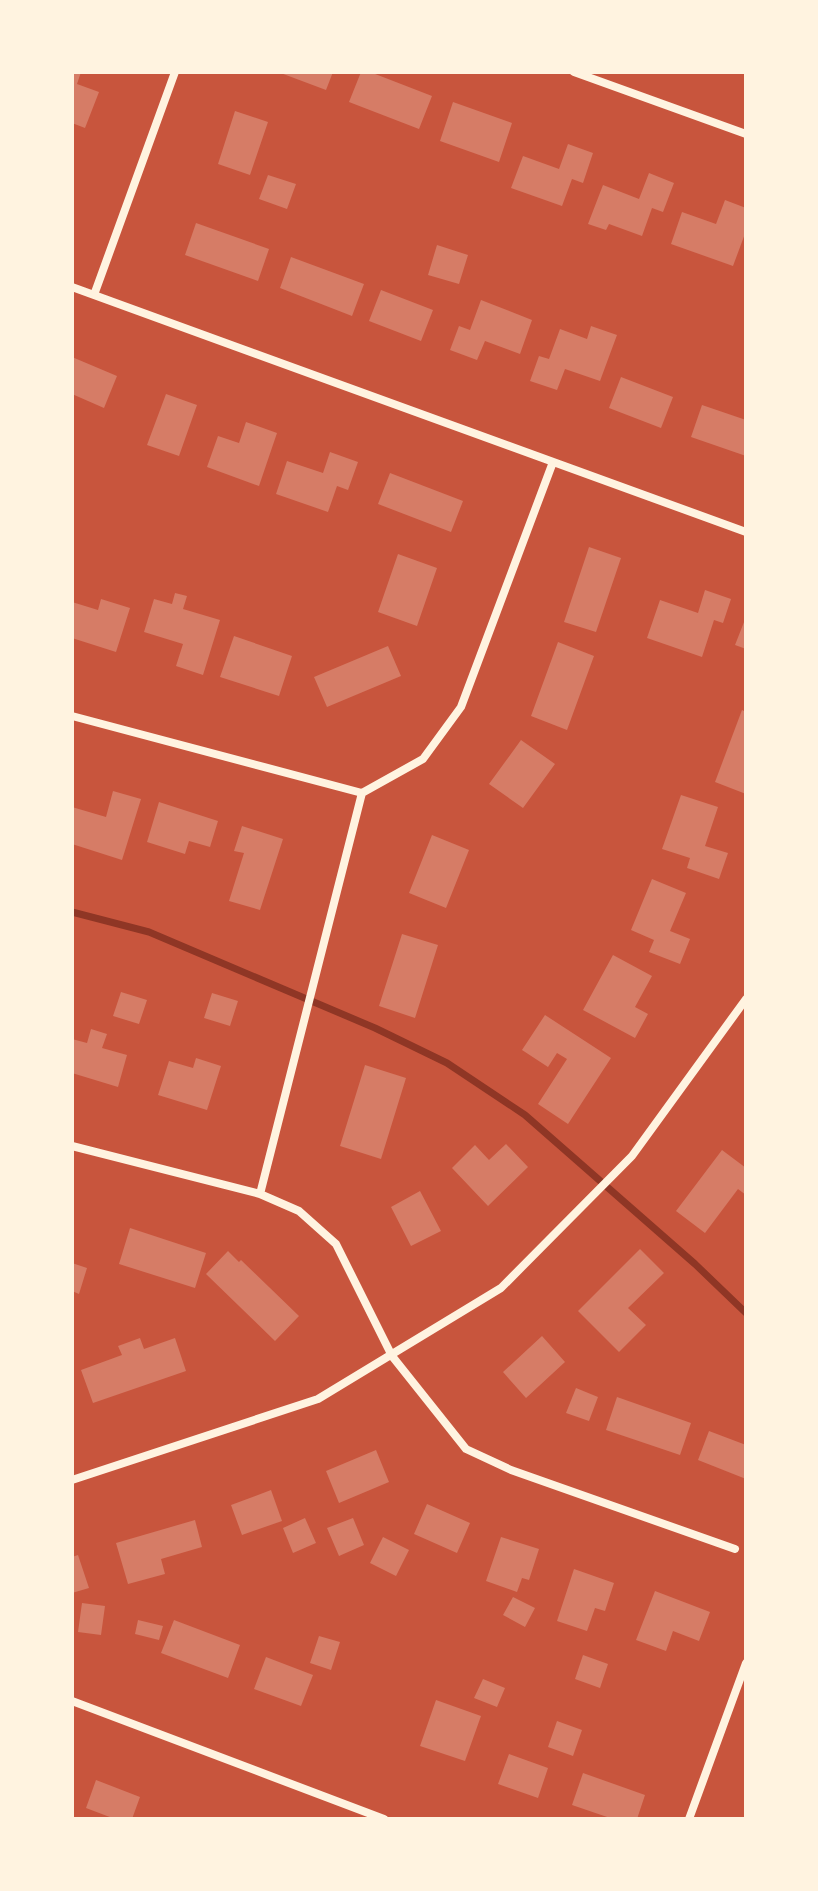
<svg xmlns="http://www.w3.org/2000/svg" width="818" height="1891" font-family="Lato,sans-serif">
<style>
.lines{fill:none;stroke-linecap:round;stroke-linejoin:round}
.stream{stroke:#8f3625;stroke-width:7}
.building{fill:#d67c66}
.minor{stroke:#fff3e0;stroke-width:8}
</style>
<rect width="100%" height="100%" fill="#c8553d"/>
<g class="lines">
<path class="stream" d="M72 912 149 932 375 1028 447 1063 525 1115 695 1264 746 1313"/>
</g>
<path class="building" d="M72 72H81L77 84 99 92 85 128 72 123Z
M278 72H333L326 90Z
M361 72H370L432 96 419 129 349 102Z
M453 102 512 123 499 162 440 141Z
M235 111 268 122 250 175 218 164Z
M568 144 593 153 583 183 572 179 562 206 511 188 523 156 559 169Z
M649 173 674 183 663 212 652 208 642 236 609 224 606 230 588 224 603 185 639 199Z
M268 175 296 184 287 209 259 199Z
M725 200 746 208V231L733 266 671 244 682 212 716 224Z
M196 223 269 249 258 281 185 255Z
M437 245 468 255 459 284 428 275Z
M291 257 364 284 352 316 280 288Z
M381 290 433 310 421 341 369 321Z
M481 300 532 320 520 354 485 341 477 360 450 350 459 326 470 330Z
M591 326 617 335 600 381 565 369 557 390 530 381 539 356 549 359 560 329 587 339Z
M72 357 117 376 104 408 72 394Z
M621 377 673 397 661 428 609 408Z
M166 394 197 405 179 456 147 445Z
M702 405 746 420V456L691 437Z
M246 422 277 433 259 486 207 467 218 436 239 443Z
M330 452 358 462 348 490 337 486 328 512 276 494 287 461 323 473Z
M390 473 463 501 451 532 378 504Z
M589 547 621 558 596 632 564 622Z
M398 554 437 568 417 626 378 612Z
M705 590 731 599 723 623 714 620 702 657 647 638 660 600 698 613Z
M175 593 187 596 183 609 220 620 203 675 176 666 183 644 144 632 154 599 172 604Z
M101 599 130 608 116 652 72 638V602L98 610Z
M746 617V649L735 645Z
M234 636 292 656 279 696 220 677Z
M558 642 594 656 567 730 531 716Z
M388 646 401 676 327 707 314 677Z
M742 710 746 712V794L715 782Z
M521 740 555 764 523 808 489 784Z
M113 791 141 799 122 860 72 844V807L106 817Z
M681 795 718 807 705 846 728 853 719 879 687 868 690 858 662 849Z
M159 802 218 821 210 847 189 841 185 854 147 842Z
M242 826 283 839 260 910 229 901 244 853 234 851Z
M432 835 469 850 446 908 409 893Z
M652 879 686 893 670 931 690 939 680 964 649 952 654 940 631 930Z
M402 934 438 945 415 1018 379 1006Z
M613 955 652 976 635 1007 648 1014 635 1038 583 1010Z
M121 992 147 1000 139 1024 113 1016Z
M212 993 238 1001 230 1026 204 1018Z
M545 1015 611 1058 568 1124 538 1104 567 1059 557 1053 548 1067 522 1050Z
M91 1029 107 1034 102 1048 127 1055 118 1087 72 1073V1039L87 1043Z
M196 1058 221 1066 207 1110 158 1095 169 1061 193 1068Z
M365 1065 406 1078 381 1159 340 1146Z
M506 1144 528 1167 488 1206 452 1168 475 1145 489 1160Z
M722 1150 746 1168V1195L738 1189 705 1233 676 1211Z
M420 1191 441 1231 411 1246 391 1207Z
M130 1228 206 1253 195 1288 119 1264Z
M640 1249 664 1273 628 1308 646 1325 619 1352 578 1311Z
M228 1251 239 1262 241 1260 299 1316 275 1341 206 1274Z
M72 1263 87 1268 79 1294 72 1291Z
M542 1336 565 1362 526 1398 503 1372Z
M140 1338 144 1349 175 1338 186 1371 93 1403 81 1370 122 1355 118 1346Z
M576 1388 598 1397 589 1421 566 1413Z
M617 1397 691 1423 680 1455 606 1430Z
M709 1431 746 1445V1479L698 1460Z
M376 1450 389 1482 339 1503 326 1471Z
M271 1490 282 1521 242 1535 231 1505Z
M427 1504 470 1523 457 1553 414 1534Z
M305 1518 316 1543 293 1553 283 1528Z
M353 1518 364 1545 339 1556 327 1528Z
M195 1520 202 1547 161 1559 165 1574 128 1584 116 1543Z
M383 1537 409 1550 396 1576 370 1563Z
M501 1537 539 1549 529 1580 522 1578 517 1592 486 1581Z
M78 1555 89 1588 72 1593V1557Z
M574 1569 614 1583 605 1611 595 1608 587 1631 557 1621Z
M655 1591 710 1612 699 1641 673 1631 666 1651 636 1640Z
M513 1597 535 1608 525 1627 503 1615Z
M82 1603 105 1606 101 1635 78 1632Z
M138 1620 163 1626 159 1640 135 1634Z
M174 1620 240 1645 228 1678 161 1653Z
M319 1636 340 1642 331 1670 310 1663Z
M583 1655 608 1664 600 1688 575 1679Z
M266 1657 313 1675 301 1706 254 1689Z
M483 1679 505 1688 497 1707 474 1698Z
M436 1700 481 1716 465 1761 420 1746Z
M557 1721 582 1730 573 1756 548 1747Z
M509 1754 548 1768 538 1798 498 1784Z
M583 1773 645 1795 637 1819H613L572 1805Z
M96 1780 140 1797 132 1819H115L86 1808Z"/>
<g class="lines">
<path class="minor" d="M574 72 746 134
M72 287 746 532
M94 295 175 72
M72 716 362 793
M72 1146 260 1194 299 1211 336 1244 392 1356 466 1449 511 1470 735 1549
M260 1194 362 793 423 759 461 707 553 462
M72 1480 318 1399 501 1288 632 1156 746 999
M72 1701 384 1819
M689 1819 746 1663"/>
</g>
<rect width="818" height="1891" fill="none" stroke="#fff3e0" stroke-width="148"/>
</svg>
